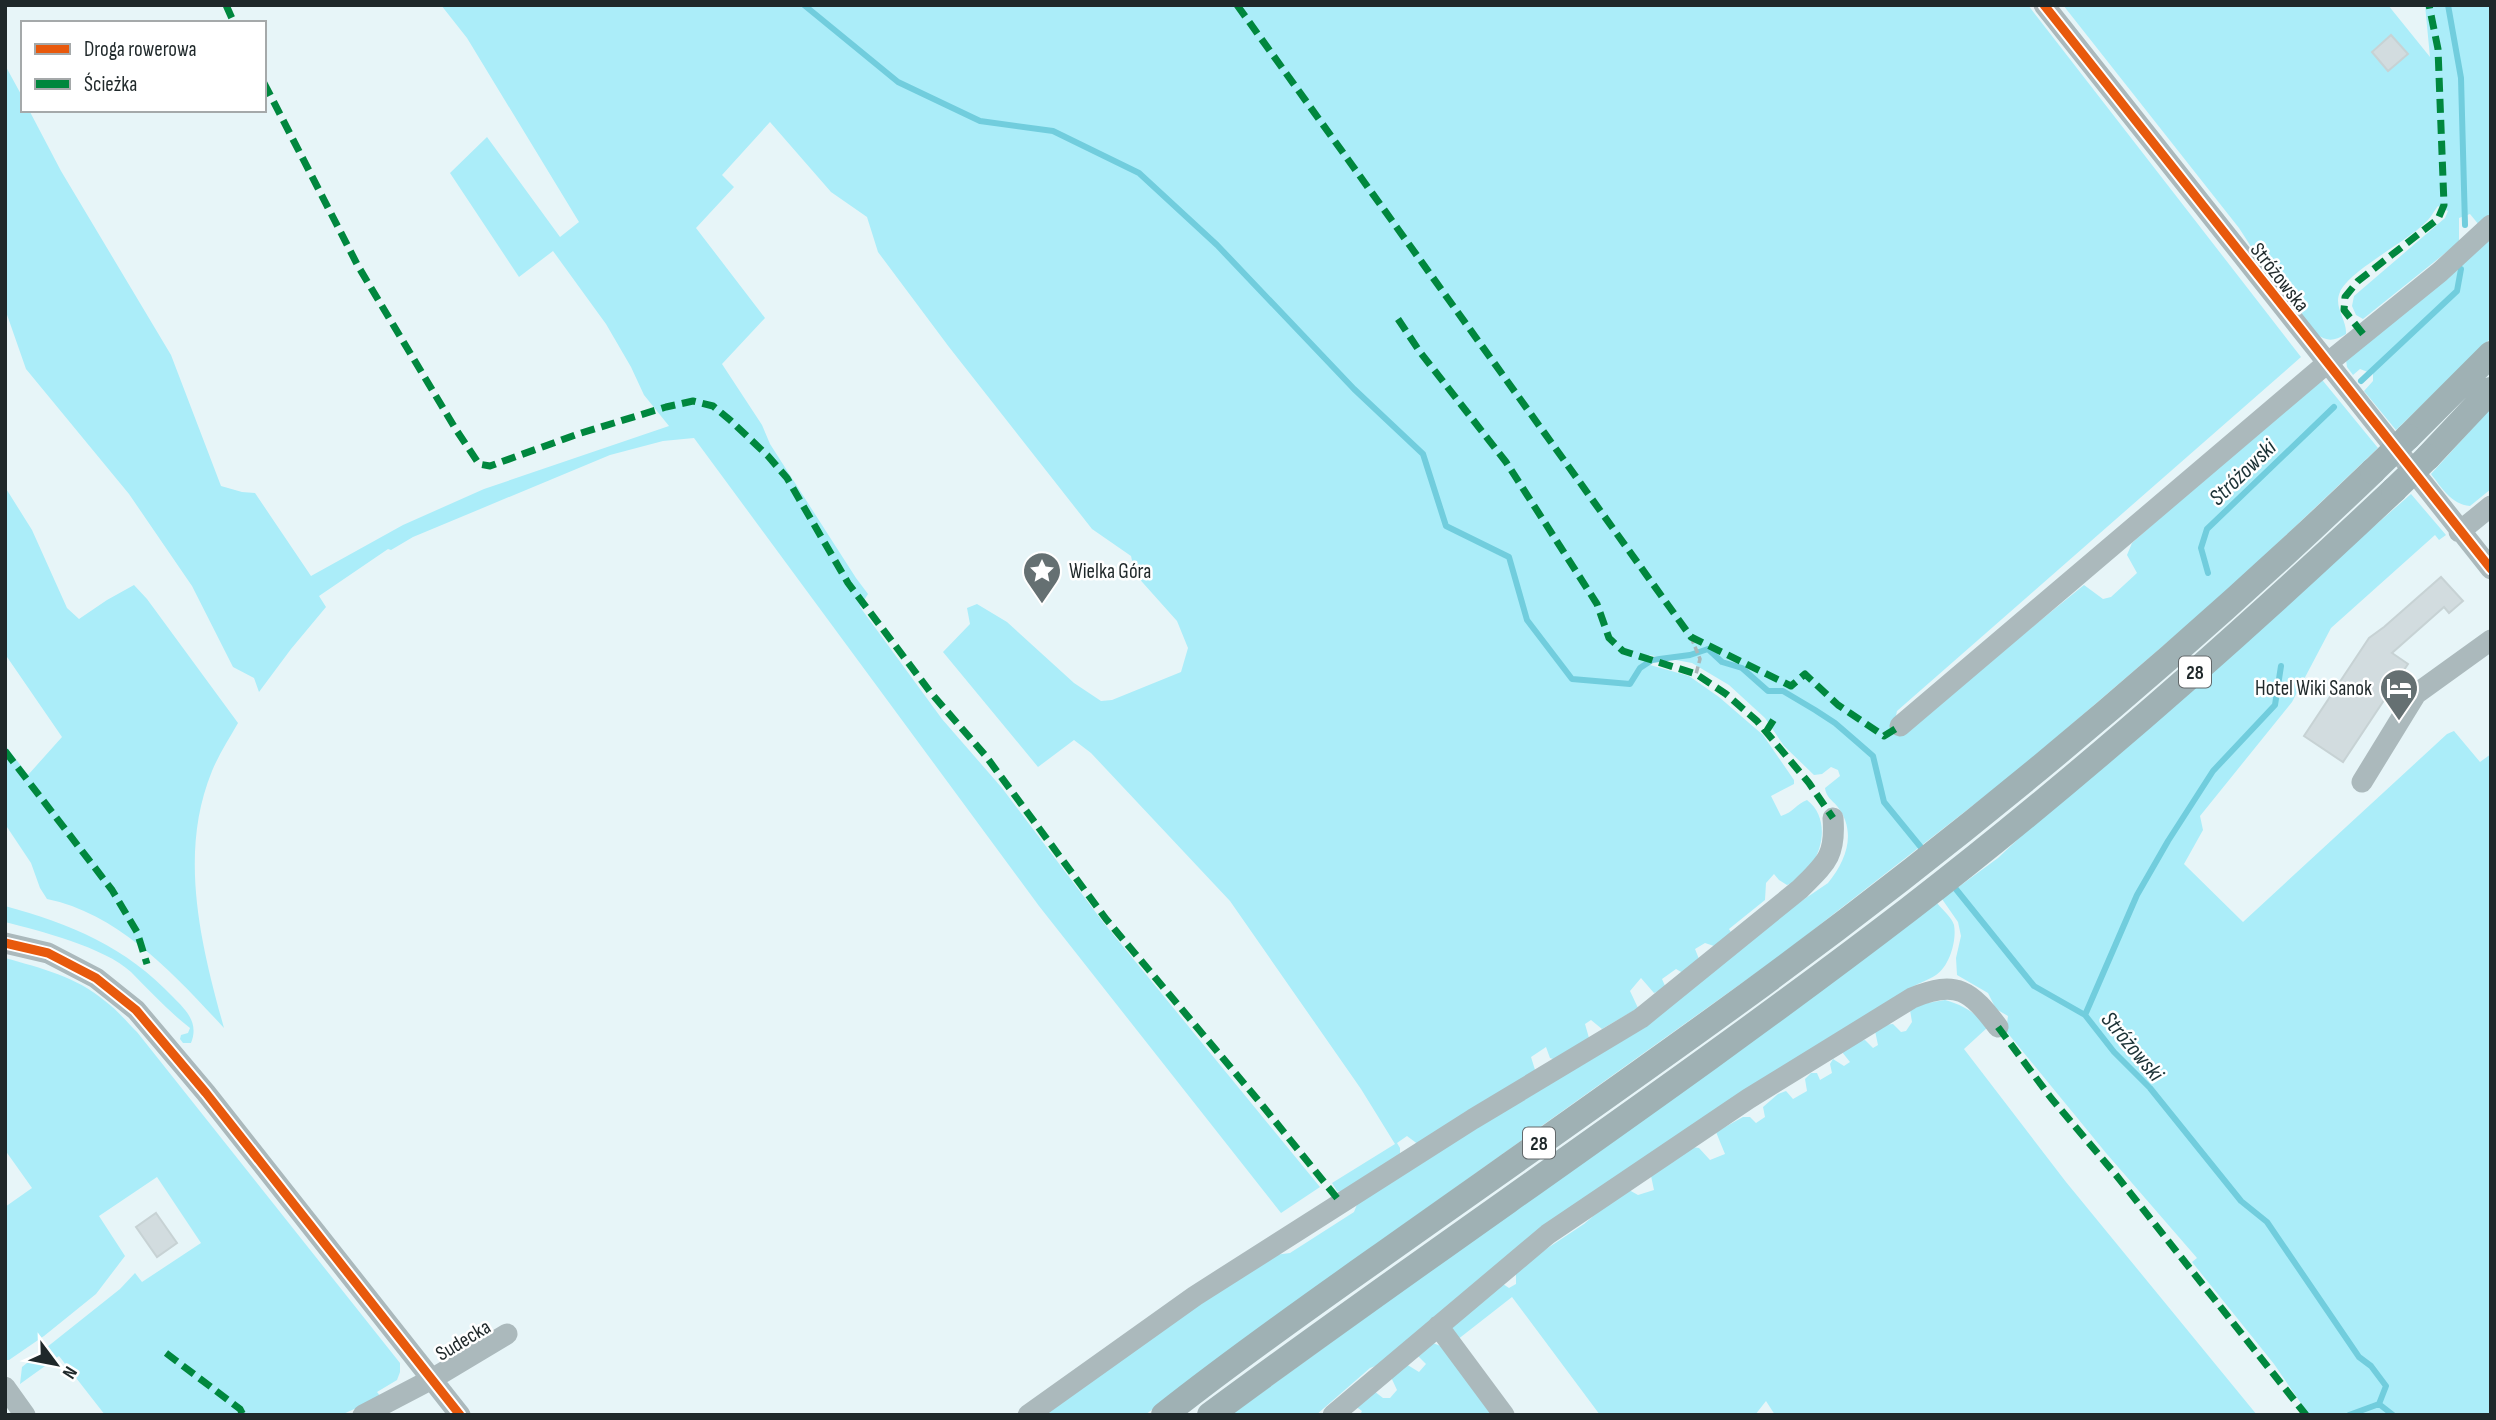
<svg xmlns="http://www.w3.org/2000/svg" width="2496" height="1420" font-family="'Sofia Sans Condensed',sans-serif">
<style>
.green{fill:#abedf9}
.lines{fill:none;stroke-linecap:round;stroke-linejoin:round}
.stream{stroke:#71cddd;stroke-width:6}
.building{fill:#d2dcdf;stroke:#c7d2d4;stroke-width:2}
.path{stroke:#abb7b9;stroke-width:3.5;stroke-dasharray:7 3.5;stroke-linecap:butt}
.minor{stroke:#abb9bc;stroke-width:21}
.major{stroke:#9fb1b4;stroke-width:26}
.major-bridge{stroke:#9fb1b4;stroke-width:26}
.quiet{stroke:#00873e;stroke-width:7;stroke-dasharray:14 7;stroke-linecap:butt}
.cycleway-casing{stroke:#fff;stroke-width:13}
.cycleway{stroke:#e8590c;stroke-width:9}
.labels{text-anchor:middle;stroke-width:5;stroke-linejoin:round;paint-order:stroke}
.shield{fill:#fff;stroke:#62686a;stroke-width:2}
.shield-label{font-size:19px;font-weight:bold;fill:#1f282a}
.street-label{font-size:21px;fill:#1f282a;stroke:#fff}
.poi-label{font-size:21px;fill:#1f282a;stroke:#fff;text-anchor:start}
.water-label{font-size:23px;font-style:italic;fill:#1c3236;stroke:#fff}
</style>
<rect width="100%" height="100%" fill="#e7f5f8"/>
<path class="green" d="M441 5H2028L2301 357 1897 711 1895 720 2004 650 2084 585 2103 599 2111 597 2137 573 2127 555 2132 543 2319 376 2378 448 2227 591 2017 771 1781 955 1256 1330 1145 1415H1043L1164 1326 1275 1255 1290 1253 1354 1212 1358 1202 1828 883C1847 860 1857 831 1837 806 1832 800 1826 797 1825 788L1840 776 1838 770 1831 767 1822 774 1814 775 1784 746 1765 718 1729 685 1692 663 1649 655 1650 665 1689 676 1719 697 1763 735 1794 780V784L1771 796 1781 816C1794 812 1796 804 1807 800 1836 822 1819 873 1787 885L1779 880 1774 874 1766 883 1765 900 1729 929 1732 934 1717 947 1705 943 1695 949 1699 959 1683 973 1676 969 1662 979 1666 988 1654 993 1641 978 1630 991 1638 1008 1602 1029 1591 1020 1585 1024 1589 1038 1556 1060 1550 1058 1546 1047 1531 1057 1536 1073 1419 1145 1407 1136 1397 1143 1400 1148V1158L1346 1193 1337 1191 1332 1183 1395 1144 1361 1089 1230 901 1091 753 1074 740 1038 767 943 652 970 624 967 608 977 604 1007 622 1074 683 1101 701 1112 700 1181 672 1188 648 1177 621 1135 574 1131 556 1092 529 949 347 878 252 867 217 831 192 770 122 722 175 734 187 696 228 765 318 722 364 762 425 770 444 856 578 868 594 860 607 942 719 1002 788 1103 922 1320 1187 1281 1213 1039 906 694 438 663 441 610 455 413 537 391 550 388 549 319 596 326 607 291 649 259 692 254 678 233 667 192 586 129 494 26 369 5 309V65L23 98V110H29L61 171 171 355 221 486 242 492 255 493 311 576 403 525 484 489 669 426 644 395 631 367 606 324 553 251 519 277 450 173 487 137 560 237 579 222 467 38Z
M2063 5H2388L2430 57 2425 5H2491V215L2479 225 2470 214 2459 218V242L2363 319 2356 315 2352 306 2354 296 2445 218 2448 211 2438 206C2434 211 2430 219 2425 223 2406 242 2349 271 2340 292 2333 307 2347 320 2346 334 2334 341 2328 342 2316 334L2259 259 2239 228Z
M2491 234V338L2396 430 2364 391 2373 381V374L2360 369 2353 375 2347 367 2346 360Z
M2491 408V489L2470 506C2451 504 2442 488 2431 474Z
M5 487 32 530 67 608 79 619 107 600 134 585 147 599 238 723C229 739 219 754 212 771 178 854 201 945 224 1028 176 976 120 914 47 899L40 888 31 863 5 824V745L28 775 62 737 5 654Z
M2411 494 2446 535 2439 540 2435 535 2331 628 2292 702 2200 816 2203 830 2184 864 2243 922 2447 734 2454 731 2480 762 2491 754V1415H2309L2274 1364 2192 1262 2197 1258 2106 1153 2006 1031 2008 1016 1996 1009 1988 993 1957 975 1956 958 1961 936 1958 922 1942 899 1998 858 2036 822Z
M1937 903C1943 910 1952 918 1954 925 1957 941 1949 967 1936 975 1918 986 1914 982 1899 999L1381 1364 1370 1368 1316 1415H1231Z
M5 906C71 924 126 947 173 997 187 1011 199 1023 191 1043H183L180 1039 181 1035 188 1033 190 1028C168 1011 150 991 131 972 104 947 40 931 5 922Z
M5 958C41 968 77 977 105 1001 117 1010 127 1022 137 1032L400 1363V1372L397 1380 377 1392 381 1397 341 1415H105L59 1356 20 1384 22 1367 120 1289 135 1273 142 1282 201 1243 157 1177 99 1216 125 1256 96 1294 44 1336 9 1360H5V1207L32 1188 5 1150Z
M1945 1000C1963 1005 1976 1013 1988 1027L1964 1049 2066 1182 2257 1415H1775L1766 1401 1755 1415H1600L1512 1297 1457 1340 1450 1325 1503 1284 1509 1288 1516 1284V1269L1584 1224 1618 1195 1629 1190 1638 1195 1654 1190 1651 1176 1692 1147 1699 1148 1710 1160 1725 1154 1716 1132 1743 1117H1750L1756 1123 1765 1117 1763 1107 1778 1094 1786 1091 1793 1099 1807 1091 1805 1079 1811 1073H1817L1820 1080 1832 1073 1830 1064 1833 1059 1844 1066 1850 1062 1842 1052 1859 1041 1865 1040 1873 1048 1878 1045 1875 1031 1883 1025 1893 1024 1901 1032 1906 1031 1912 1022 1910 1010 1916 1005Z
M1433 1343 1443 1347 1497 1415H1360L1362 1411 1355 1406 1374 1391 1383 1398H1390L1397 1390 1390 1375 1406 1364 1419 1372 1426 1364 1418 1356Z"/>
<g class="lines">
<path class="stream" d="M804 5 898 82 980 121 1053 131 1139 173 1217 245 1354 389 1423 454 1446 526 1509 557 1527 620 1572 679 1630 684 1640 668 1652 660 1690 655 1708 649 1722 662 1742 668 1768 691H1783L1815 710 1835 723 1857 742 1873 756 1884 802 1924 851
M2448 5 2461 78 2465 225
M2361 381 2457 291 2461 269
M2208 573 2201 548 2207 529 2334 407
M2281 666 2275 705 2213 771 2168 841 2137 895 2085 1015 2114 1052 2150 1088 2241 1201 2267 1222 2359 1357 2371 1366 2386 1386 2379 1404 2393 1415
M1951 883 2034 986 2085 1015
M2349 1415 2379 1404"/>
</g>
<path class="building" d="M2391 35 2408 54 2388 71 2372 52Z
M2441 577 2463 601 2449 613 2444 607 2392 653 2408 664 2343 762 2304 736 2369 638 2384 627Z
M156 1213 177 1243 157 1257 136 1227Z"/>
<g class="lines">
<path class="path" d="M1691 637 1700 659 1696 674"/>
<path class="minor" d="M2044 5 2491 569
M2459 532 2491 506
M1900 726 2319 370 2440 272 2491 225
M2362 782 2416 694 2491 640
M5 943 48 953 96 978 136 1010 206 1093 460 1415
M1438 1326 1504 1415
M5 1387 25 1415
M363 1415 432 1379 507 1334
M1028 1415 1195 1296 1473 1119 1641 1018 1800 889C1826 863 1836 856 1833 818
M1333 1415 1548 1234 1748 1099 1912 998C1957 979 1971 991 1998 1027"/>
<path class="major" d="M2408 437 2491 354
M2428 457 2491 390
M1164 1415C1232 1361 1304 1310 1375 1260 1499 1172 1624 1085 1746 996 1966 835 2176 660 2373 471
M1210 1415C1441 1244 1680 1085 1908 910 2078 779 2238 637 2394 490"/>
<path class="major-bridge" d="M2373 471 2408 437
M2394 490 2428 457"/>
<path class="quiet" d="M226 5 234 23
M1237 5 1691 637 1791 686 1805 674 1838 705 1884 736 1900 726
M264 83 358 266 455 428 479 464 490 466 578 434 666 407 693 401 713 406 730 420 768 456 787 478 848 583 931 693 985 755 1106 919 1258 1100 1341 1203
M1398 319 1420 352 1506 462 1597 604 1609 638 1623 651 1696 674 1726 694 1757 721 1809 783 1833 818
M2363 334 2344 310 2345 297 2358 281 2438 219 2444 205 2438 49 2429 5
M1766 732 1776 716
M5 751 112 890 137 932 147 964
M1998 1027 2051 1098 2116 1175 2306 1415
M166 1353 240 1409 243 1415"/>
<defs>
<path id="cycleway" d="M2044 5 2491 569
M5 943 48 953 96 978 136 1010 206 1093 460 1415"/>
</defs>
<use href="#cycleway" class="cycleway-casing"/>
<use href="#cycleway" class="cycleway"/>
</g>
<defs>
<symbol id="sight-pin" viewBox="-11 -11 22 30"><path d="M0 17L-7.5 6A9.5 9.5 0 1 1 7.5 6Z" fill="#657072" stroke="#fff"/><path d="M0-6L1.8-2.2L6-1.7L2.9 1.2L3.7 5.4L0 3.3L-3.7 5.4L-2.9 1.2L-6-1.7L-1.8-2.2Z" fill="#fff"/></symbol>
<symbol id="hotel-pin" viewBox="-11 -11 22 30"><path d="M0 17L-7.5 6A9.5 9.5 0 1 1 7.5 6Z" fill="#657072" stroke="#fff"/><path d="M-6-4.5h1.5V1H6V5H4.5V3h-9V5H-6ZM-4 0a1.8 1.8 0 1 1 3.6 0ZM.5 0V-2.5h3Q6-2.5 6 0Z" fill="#fff"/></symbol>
</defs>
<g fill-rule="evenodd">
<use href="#sight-pin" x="1020" y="549" width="44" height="60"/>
<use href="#hotel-pin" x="2377" y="666" width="44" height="60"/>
</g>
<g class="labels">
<g class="shield">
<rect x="2179" y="656.5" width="32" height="31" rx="5"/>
<rect x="1523" y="1127.5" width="32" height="31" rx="5"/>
</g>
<g class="shield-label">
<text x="2195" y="679">28</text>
<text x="1539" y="1150">28</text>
</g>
<g class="street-label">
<text transform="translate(2280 277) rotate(52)" y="7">Stróżowska</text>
<text transform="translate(463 1340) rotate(-31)" y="7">Sudecka</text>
</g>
<g class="poi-label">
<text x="1069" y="578">Wielka Góra</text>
<text x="2372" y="695" text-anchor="end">Hotel Wiki Sanok</text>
</g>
<g class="water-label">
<text transform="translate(2242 472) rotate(-44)" y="8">Stróżowski</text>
<text transform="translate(2133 1046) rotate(50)" y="8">Stróżowski</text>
</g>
</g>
<rect width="2496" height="1420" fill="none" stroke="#1f282a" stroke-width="14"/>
<rect x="21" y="21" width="245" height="91" fill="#ffffff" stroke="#a5a9aa" stroke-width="2"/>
<rect x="35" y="44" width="35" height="10" fill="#e8590c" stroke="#a5a9aa" stroke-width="2"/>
<text x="84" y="56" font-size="21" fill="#1f282a">Droga rowerowa</text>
<rect x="35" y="79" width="35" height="10" fill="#00873e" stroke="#a5a9aa" stroke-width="2"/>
<text x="84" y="91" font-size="21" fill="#1f282a">Ścieżka</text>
<g transform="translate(56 1364) rotate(122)" stroke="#ffffff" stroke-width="5" paint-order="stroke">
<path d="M0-5L12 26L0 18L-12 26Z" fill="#1f282a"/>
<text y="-10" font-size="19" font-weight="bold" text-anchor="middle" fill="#1f282a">N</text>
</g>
</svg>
